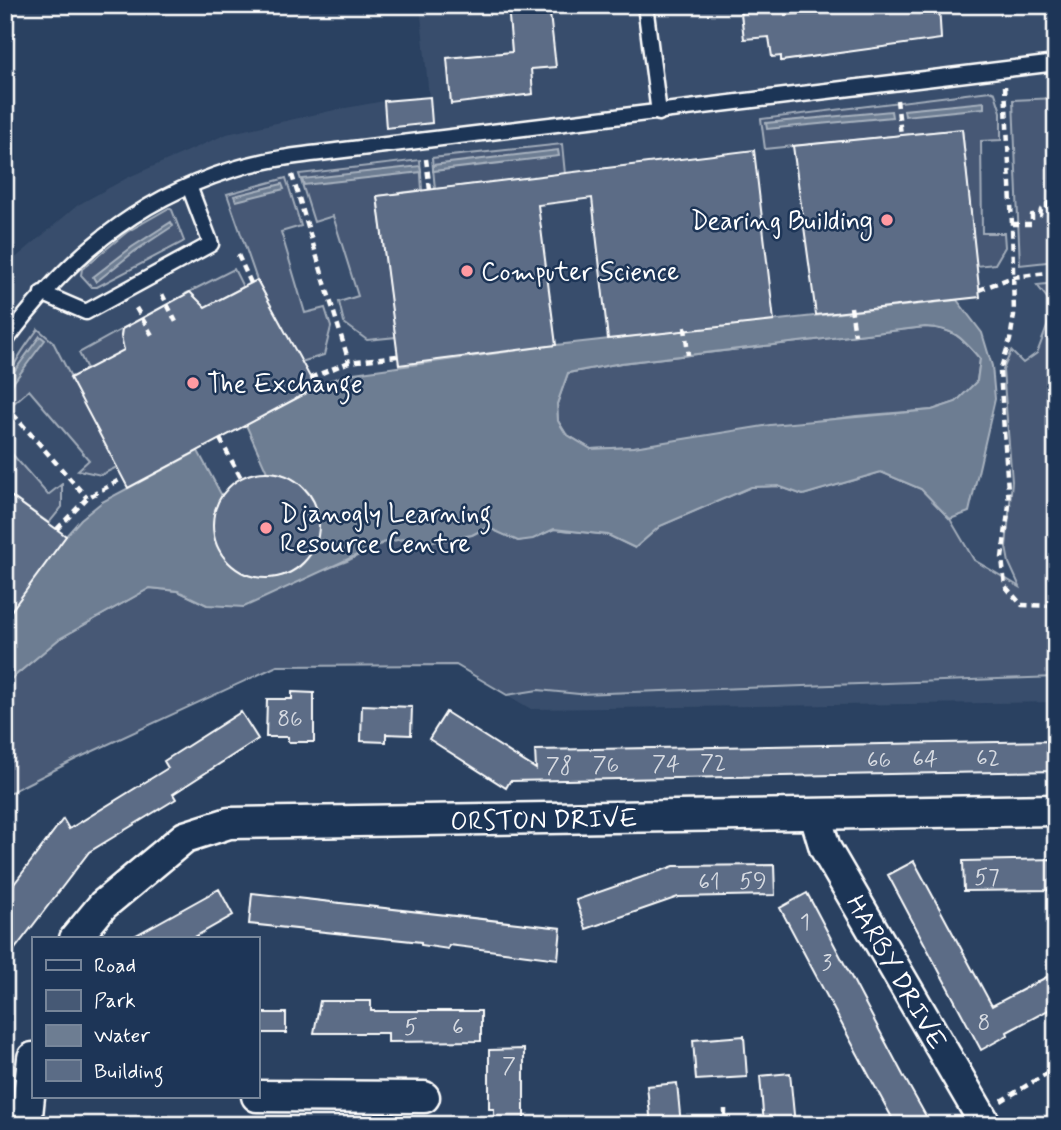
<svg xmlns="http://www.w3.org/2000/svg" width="1061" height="1130" font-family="Mynerve,sans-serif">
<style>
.built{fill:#394e6c}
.green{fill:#465975;stroke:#a2acba;stroke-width:2}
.water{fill:#6d7d92;stroke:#a7b1be;stroke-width:2;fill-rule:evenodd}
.building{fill:#5b6c86;stroke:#fff;stroke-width:2}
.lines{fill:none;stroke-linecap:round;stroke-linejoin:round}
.service-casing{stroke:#fff;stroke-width:19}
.minor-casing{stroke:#fff;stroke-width:35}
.path{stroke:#fff;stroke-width:4.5;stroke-dasharray:7 5;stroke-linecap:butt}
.service{stroke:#1d3557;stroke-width:14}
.minor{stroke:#1d3557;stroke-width:30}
.poi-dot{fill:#ff9aa2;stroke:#1d3557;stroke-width:2.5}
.labels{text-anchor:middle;stroke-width:5;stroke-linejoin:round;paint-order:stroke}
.number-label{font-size:23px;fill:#d6dae1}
.poi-label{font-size:26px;fill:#fff;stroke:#1d3557;text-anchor:start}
.street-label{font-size:26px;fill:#fff;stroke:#1d3557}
</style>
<rect width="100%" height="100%" fill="#2a4161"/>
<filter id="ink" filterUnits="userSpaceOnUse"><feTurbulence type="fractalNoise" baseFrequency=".0143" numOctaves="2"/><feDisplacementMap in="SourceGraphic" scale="14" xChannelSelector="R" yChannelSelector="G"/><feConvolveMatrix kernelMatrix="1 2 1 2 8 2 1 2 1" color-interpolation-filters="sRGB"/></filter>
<g filter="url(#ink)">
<path class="built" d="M420 5H1056V702L531 709 456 665 277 666 74 760 5 795V267L78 205 129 177 227 134 335 110 384 101 429 97Z"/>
<path class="green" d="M990 91 995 93 1001 112V140L981 141 982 233H1004L1005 247 995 264 976 266 962 129 765 149 761 119Z
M1056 98V261L1020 265 1013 100Z
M562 144 565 174 435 189 432 158Z
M420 160 422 190 377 196 396 337 367 340 344 323 339 302 358 296 333 216 314 222 299 174Z
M286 178 301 226 281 232 305 313 325 308 331 327 324 355 301 362 257 280 227 194Z
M169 208 172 210 184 241 181 243 97 287H92L81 275 82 269 127 232Z
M234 269 243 287 213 303 220 316 200 317 190 294H185Z
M1056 283V677L579 694 538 690 507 695 456 665 277 666 74 760 5 795V684L59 639 150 588 178 591 207 605 308 576 347 561 385 542 409 538 431 542 472 535 487 527 518 541 533 538 554 529 608 535 635 548 660 526 751 487 778 486 803 495 881 472 921 489 950 519 974 560 1020 587 1009 563 1006 547 1012 481 1003 370 1011 351 1023 363 1037 353 1050 319 1051 303 1037 285Z
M925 327C954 328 962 338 980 359L977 381 956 402 932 410 856 416 634 447 591 449 566 434 558 421 557 404 568 373 621 363Z
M124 328 121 339 134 352 87 369 79 353Z
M38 329 53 342 117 467 101 475 78 470 89 460 29 390 14 403C0 376 21 353 38 329Z
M5 446 48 495 62 484V507L49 523 5 492Z"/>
<path class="water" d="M984 102V108L905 116 904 110Z
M891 111 892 117 767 129 766 123Z
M558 150 559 156 433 171V165Z
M420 166 421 172 304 185 302 179Z
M282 184 284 189 236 201 234 196Z
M171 222 173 226 135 251 96 282 93 277 132 247Z
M957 300 982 333 992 366 995 399 969 512 950 519 921 489 881 472 803 495 778 486 751 487 660 526 635 548 608 535 554 529 533 539 518 541 487 527 472 535 431 542 409 538 385 542 244 607 207 605 178 591 150 588 59 639 5 684V619L66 536 81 519 102 502 198 451 222 496C183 567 291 611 315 544 320 528 320 513 312 498 303 482 285 472 267 472L246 425 331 380 354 373 556 345ZM925 327C954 328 962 338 980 359L977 381 956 402 932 410 770 425 634 447 591 449 566 434 558 421 557 404 568 373 621 363Z
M40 336 45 340 7 391 5 384Z"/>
<path class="building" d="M508 5H549L556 67 531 69 533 94 451 104 447 58 512 52Z
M740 5H784L785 15 885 5H939L941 39 781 61V56L772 57 769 37 744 39Z
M430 97 432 123 386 128 384 101Z
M962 129 980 297 816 315 793 146Z
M754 150 774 321 608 339 592 198 538 205 556 345 399 365 377 196Z
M257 280 316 388 128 488 70 378 124 350 121 336 122 329 179 298 190 292 205 307Z
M213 525a53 53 0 1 1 106 0a53 53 0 1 1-106 0Z
M5 492 66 536 5 619Z
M292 692 314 693V742H288V737H266L267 699H292Z
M362 705 412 707 411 735 386 734V742L361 741Z
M241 712 258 739 173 794 176 799 89 852 5 962V896L63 819 69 829 168 768 164 761Z
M446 712 536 769 535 750 1056 741V771L510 781 506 788 429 739Z
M1056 859V890L964 891 963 861Z
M914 861 992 1006 1056 972V1006L1007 1032 1008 1035 981 1050 888 875Z
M774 865 775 895 678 897 586 929 576 900 674 866Z
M219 889 233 915 191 939H129Z
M252 893 561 928 558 959 449 945 448 949 421 945V942L249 924Z
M807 893 903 1075 931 1125H896L872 1081 780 908Z
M320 1001H371V1011H481V1041L388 1042V1033H314Z
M257 1013H286V1033H257Z
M744 1036 747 1077 696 1080 693 1040Z
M524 1049V1125H494V1109H489V1050Z
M790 1073 795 1125H764L760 1076Z
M677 1083 681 1125H651L647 1086Z"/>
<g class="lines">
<defs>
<path id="service" d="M645 5 659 113
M42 293 86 312 211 244 189 186
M5 342C65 260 133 201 231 170 265 159 301 155 336 151L1056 63"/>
<path id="minor" d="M815 815 825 848 986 1125
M75 939 103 905 185 837 229 823 1056 810
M257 1096 424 1097
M26 1125 33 1058"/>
</defs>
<use href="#service" class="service-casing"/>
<use href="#minor" class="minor-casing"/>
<path class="path" d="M791 5 798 6
M1005 86 1012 224 1014 315 1010 340 1000 371 1009 505 1002 558 1005 586 1022 605 1056 606
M897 100 901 135
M426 159 430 190
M292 175 349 362
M1012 224H1032V215H1040L1041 210 1047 209V203L1056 202
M238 255 251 283
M979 290 1013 277 1056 272
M162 294 176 322
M851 307 855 335
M136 308 152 335
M685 327 688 355
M310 378 349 362 397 356
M5 405 87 498
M220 439 241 478
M57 529 87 498 123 478
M1001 1101 1056 1068
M725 1109V1125"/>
<use href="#service" class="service"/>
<use href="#minor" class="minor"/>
</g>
</g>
<g class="poi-dot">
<circle cx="887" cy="220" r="7"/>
<circle cx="467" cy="271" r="7"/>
<circle cx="193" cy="383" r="7"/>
<circle cx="266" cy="528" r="7"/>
</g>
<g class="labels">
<g class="number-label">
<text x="290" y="726">86</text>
<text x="988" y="765">62</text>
<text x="925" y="766">64</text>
<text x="879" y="767">66</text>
<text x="713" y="770">72</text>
<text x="666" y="771">74</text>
<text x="606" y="772">76</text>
<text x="559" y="773">78</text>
<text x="987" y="884">57</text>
<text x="753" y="888">59</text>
<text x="709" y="889">61</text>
<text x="805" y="929">1</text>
<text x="827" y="970">3</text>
<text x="984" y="1030">8</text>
<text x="411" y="1034">5</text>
<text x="458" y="1034">6</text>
<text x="509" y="1073">7</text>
</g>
<g class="poi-label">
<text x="873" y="229" text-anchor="end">Dearing Building</text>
<text x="481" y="280">Computer Science</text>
<text x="207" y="392">The Exchange</text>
<text x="280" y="522">Djanogly Learning<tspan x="280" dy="30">Resource Centre</tspan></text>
</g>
<g class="street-label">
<text transform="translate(544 819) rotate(-1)" y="9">ORSTON DRIVE</text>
<text transform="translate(897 972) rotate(60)" y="9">HARBY DRIVE</text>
</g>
</g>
<rect width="1061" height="1130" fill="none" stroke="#1d3557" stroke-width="28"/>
<rect x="14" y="14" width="1033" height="1102" fill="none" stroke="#fff" stroke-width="2.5" filter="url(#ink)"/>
<rect x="32" y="937" width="228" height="161" fill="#1d3557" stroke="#77869a" stroke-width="2"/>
<rect x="46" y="960" width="35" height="10" fill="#1d3557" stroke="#77869a" stroke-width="2"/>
<text x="94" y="972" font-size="21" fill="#ffffff">Road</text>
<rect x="46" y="990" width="35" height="21" fill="#465975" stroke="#77869a" stroke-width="2"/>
<text x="94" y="1007" font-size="21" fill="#ffffff">Park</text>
<rect x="46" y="1025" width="35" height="21" fill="#6d7d92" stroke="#77869a" stroke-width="2"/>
<text x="94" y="1042" font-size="21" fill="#ffffff">Water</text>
<rect x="46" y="1060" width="35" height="21" fill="#5b6c86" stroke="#77869a" stroke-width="2"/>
<text x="94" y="1078" font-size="21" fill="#ffffff">Building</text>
</svg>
